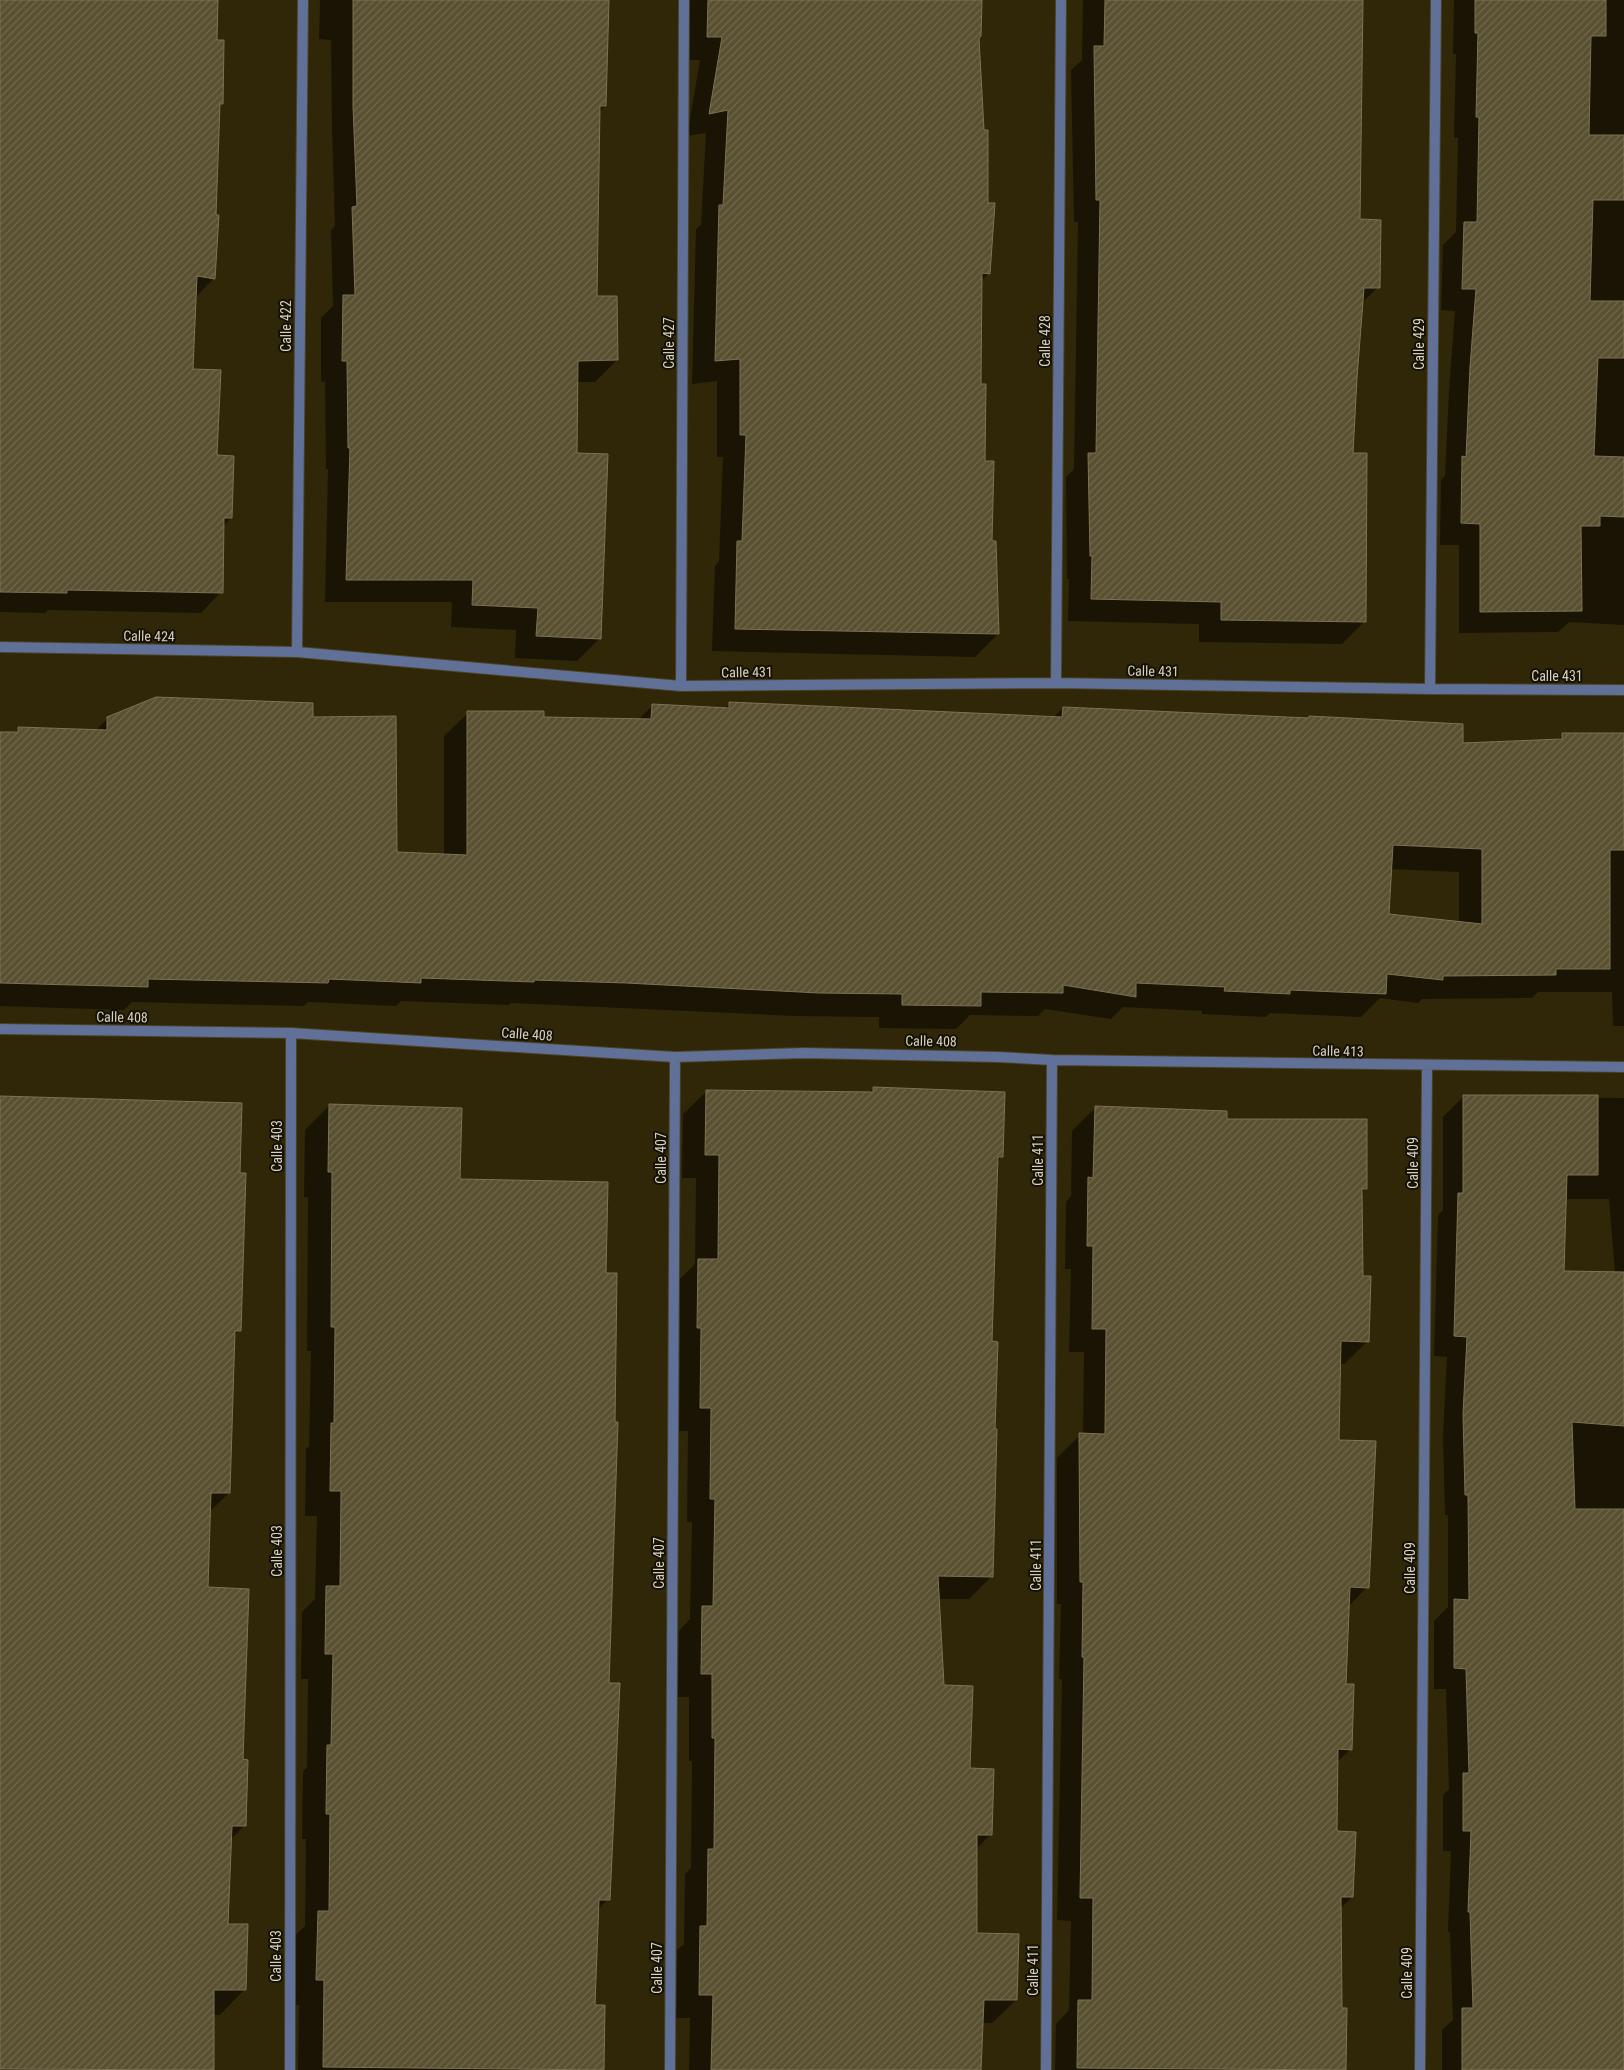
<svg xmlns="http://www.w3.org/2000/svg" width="1624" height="2070" font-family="'Roboto Condensed',sans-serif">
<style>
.shadow{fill:#0007;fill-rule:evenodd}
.building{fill:url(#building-hatch);stroke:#7d7353;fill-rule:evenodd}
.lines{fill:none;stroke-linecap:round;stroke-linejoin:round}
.minor-casing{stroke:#4b4225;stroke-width:12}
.minor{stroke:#607096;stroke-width:10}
.labels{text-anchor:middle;stroke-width:4;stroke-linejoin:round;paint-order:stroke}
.street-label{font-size:14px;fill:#d7d2c0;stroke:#151105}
</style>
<defs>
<pattern id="building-hatch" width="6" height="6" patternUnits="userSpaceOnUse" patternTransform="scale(1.25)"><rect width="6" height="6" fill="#595031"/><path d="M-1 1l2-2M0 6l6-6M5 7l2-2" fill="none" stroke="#70684d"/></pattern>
</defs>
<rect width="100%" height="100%" fill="#302708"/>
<path class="shadow" d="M0 0H216V41L222 104 218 107 214 278 195 298 192 370 231 518 222 527 221 592 201 613 48 610 45 613 0 612Z
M320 0H608L605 106 599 112 595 297 617 360 595 382H577L576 454 600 638 577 661 515 658 516 630 451 627 452 602H325L328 469H326L325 382H321V318L333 306 331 230 335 226 332 129 331 40 319 39Z
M685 0H981L978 38 989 273 981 281 979 385 983 462 998 634 975 657 712 651 715 566 719 561 723 457H717V381L692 384 696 229 701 225 706 133 687 136 700 60H685Z
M1083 0H1362L1359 221 1378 287 1362 303 1356 378 1352 454 1365 621 1342 644 1199 642V624L1068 621 1069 579H1067L1066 477 1074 469 1078 222H1074L1071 70 1082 60Z
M1454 0H1624V625L1569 622 1558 632 1459 633V545H1440L1441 480 1445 476 1449 390 1455 311 1441 310 1443 245 1456 232 1458 138H1454L1456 54H1453Z
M730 703 1054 717 1063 708 1307 719 1310 717 1461 744 1557 740 1563 735H1624V1026H1613L1612 992H1538L1532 998 1422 999 1418 1003 1380 998 1361 1017 1270 1013 1266 1017 1202 1014V1011L1123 1007 1111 1019 1045 1009 1038 1016 970 1015 956 1029 879 1028V1017L794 1016 511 1003 509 1005 401 1001 396 1006 308 1002 304 1006 132 1002 124 1010 0 1006V733H14L19 728 95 731 108 718 311 719 396 853 444 855V736L468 713 543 718 638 720 652 706 724 709ZM1391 869 1459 872V923L1388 915Z
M873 1088 1002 1157 997 1161 991 1343 992 1576 969 1599H938L943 1686 991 1834 976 1849V1934L1016 2000 992 2023H982L980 2070H689L690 2018H676L677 1950 684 1944 685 1874 691 1868 692 1761H689V1697H678L679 1631 690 1619 692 1522H687L688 1431H677L676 1283 695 1264 696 1178H682L683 1114 707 1091 869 1093Z
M0 1097 238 1174 239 1330 234 1336 229 1493 209 1512 207 1589 242 1761 245 1825 230 1840 227 1925 244 1990 220 2015H213V2070H0Z
M1463 1097 1624 1098V2070H1442V2030L1453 2020 1450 1932H1448L1451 1851H1443V1795L1449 1789 1446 1689H1434V1621L1448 1607V1515H1445L1443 1435 1447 1357 1434 1356 1438 1215 1443 1210V1117ZM1565 1199H1609L1615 1273H1562Z
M330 1105 459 1180 604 1274 608 1899 598 1910 594 2006H604L603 2070H298L299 2005H292L293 1937 305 1926 306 1839H302L303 1772 307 1767 308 1679H301L302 1612 315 1599 317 1516H305L306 1449 309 1446 311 1351H307L308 1197H304L305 1130Z
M1095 1108 1226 1120 1366 1189 1361 1193 1362 1277 1368 1341 1344 1364H1339L1337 1441 1367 1587 1348 1607 1345 1685 1351 1749 1336 1763V1832L1352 1897 1340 1909V2009H1346L1345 2070H1055L1056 2024 1069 2010 1071 1921 1057 1920 1062 1679H1059L1061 1604H1057V1458L1080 1435H1083L1084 1352H1069L1071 1269H1065L1066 1202 1071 1196 1072 1131Z"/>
<path class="building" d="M0 0H218L217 40H224L223 104H220L216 215H219L215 279 197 276 193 369 221 370 217 455 234 456 232 518H224L223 593 67 590V593L0 592Z
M353 0H609L606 106H600L597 296H617L618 360 578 361 577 453 608 454 601 639 536 636 538 608 472 605 473 580H346L350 448H348L347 361H342L343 295H355L352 207 357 206 353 106Z
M708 0H982L981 36 979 38 984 130H988V203H995L990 274 982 273 981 384H986L985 461H994L992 541H996L999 634 735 629 737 541H742L746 435H740V359L715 361 719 205H723L728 110 709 114 722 37H707Z
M1105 0H1363L1360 219 1381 220 1380 288H1364L1357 378 1353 453H1367L1366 622 1221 620V602L1091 599 1092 556H1090L1088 453H1096L1100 200H1096L1094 46H1104Z
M1475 0H1606V36H1591L1589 135H1624V200H1593L1590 301H1624V358H1598L1594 456 1624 457V517L1600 516V526H1581L1582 611 1480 612V524L1461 523 1462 456 1466 457 1470 367 1476 289H1462L1464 222H1477L1479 117H1476L1478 33H1475Z
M156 697 313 703V717L396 716 397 852 467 855V711H544V717L651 719 652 704 729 708V702L1062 717 1063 707 1309 718V716L1463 724V743L1562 739V733H1624V850H1610V969H1556V975L1443 976V980L1387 974 1386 994 1290 990V994L1224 991 1225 987 1136 983V997L1063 985V993L981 992V1006L902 1005V994L819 993 626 983 534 980V982L421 978V983L329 979 328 983 148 979V987L0 983V732H18V727L107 730V717ZM1393 845 1482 849V924L1389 914Z
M873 1087 1005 1092 1003 1157H998L992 1341 998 1342 995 1429H997L993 1577 938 1576 944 1685 973 1686 970 1768 994 1769 992 1835H977V1933L1019 1934 1017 2000H984L981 2070H711L713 1995H699L700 1926H707L708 1849H714L715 1738H712V1674H701L702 1606H713L715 1499H710L711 1408H700L701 1328H697L698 1259H718L719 1155H705L706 1090 873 1092Z
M1463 1095H1598V1175H1567L1564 1271 1624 1272V1426L1572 1422 1575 1509H1624V2070H1462V2008H1473L1470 1912H1468L1471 1831H1463V1773H1469L1466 1669 1454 1668V1599L1469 1600 1468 1495H1465L1463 1414 1467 1337 1454 1336 1458 1193H1463Z
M0 1096 242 1103 240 1173H246L241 1331H235L230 1493H211L208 1587 249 1589 243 1759 248 1760 246 1826H232L228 1924H248L246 1990H214V2070L0 2069Z
M329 1104 462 1108 460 1179 608 1182 606 1273H617L615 1422H618L609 1683H620L610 1900H599L595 2005H605L604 2070 323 2067 324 1980H316L318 1911H329L330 1814H326L327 1745H331L333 1654H325L326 1586H340L341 1491H330L331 1423H334L335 1327H331L332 1172H328Z
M1095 1106 1227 1111V1119H1367V1189H1362L1363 1276H1371L1369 1342 1341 1341 1339 1440 1376 1441 1369 1588 1350 1587 1346 1684H1354L1352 1750 1338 1749 1337 1831 1356 1832 1353 1897H1341L1342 2008H1347L1346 2070 1077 2068 1078 2000H1092L1093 1898H1080L1084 1657H1082L1083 1582H1080L1079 1433 1105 1434 1106 1329H1092L1093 1246H1087L1088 1177 1093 1178Z"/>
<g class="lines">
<defs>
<path id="minor" d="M0 647 297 652 681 686 1056 683 1430 689 1624 690
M297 652 303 0
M1056 683 1061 0
M681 686 684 0
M1430 689 1436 0
M0 1029 291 1033 675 1057 804 1053 998 1057 1052 1060 1624 1067
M290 2070 291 1033
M670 2070 675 1057
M1046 2070 1052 1060
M1420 2070 1427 1066"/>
</defs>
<use href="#minor" class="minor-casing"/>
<use href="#minor" class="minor"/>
</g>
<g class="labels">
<g class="street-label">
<text transform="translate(286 326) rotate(-90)" y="5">Calle 422</text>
<text transform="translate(1045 341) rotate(-90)" y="5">Calle 428</text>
<text transform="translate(669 343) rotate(-90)" y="5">Calle 427</text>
<text transform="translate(1419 344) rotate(-90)" y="5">Calle 429</text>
<text transform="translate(149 636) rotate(1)" y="5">Calle 424</text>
<text transform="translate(1153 671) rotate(1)" y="5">Calle 431</text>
<text transform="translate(747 672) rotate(-1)" y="5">Calle 431</text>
<text x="1557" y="681">Calle 431</text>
<text transform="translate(122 1017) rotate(1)" y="5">Calle 408</text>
<text transform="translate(527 1034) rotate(4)" y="5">Calle 408</text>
<text transform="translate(931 1041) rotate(1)" y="5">Calle 408</text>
<text transform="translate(1338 1051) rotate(1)" y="5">Calle 413</text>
<text transform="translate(277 1146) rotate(-90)" y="5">Calle 403</text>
<text transform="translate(661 1158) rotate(-90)" y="5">Calle 407</text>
<text transform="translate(1038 1160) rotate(-90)" y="5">Calle 411</text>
<text transform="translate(1413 1163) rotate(-90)" y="5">Calle 409</text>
<text transform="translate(277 1551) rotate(-90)" y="5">Calle 403</text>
<text transform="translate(659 1563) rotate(-90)" y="5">Calle 407</text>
<text transform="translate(1036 1565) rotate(-90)" y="5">Calle 411</text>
<text transform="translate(1410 1568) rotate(-90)" y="5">Calle 409</text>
<text transform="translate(276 1956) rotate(-90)" y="5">Calle 403</text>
<text transform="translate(657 1968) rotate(-90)" y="5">Calle 407</text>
<text transform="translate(1033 1970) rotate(-90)" y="5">Calle 411</text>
<text transform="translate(1407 1973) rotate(-90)" y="5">Calle 409</text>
</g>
</g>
</svg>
